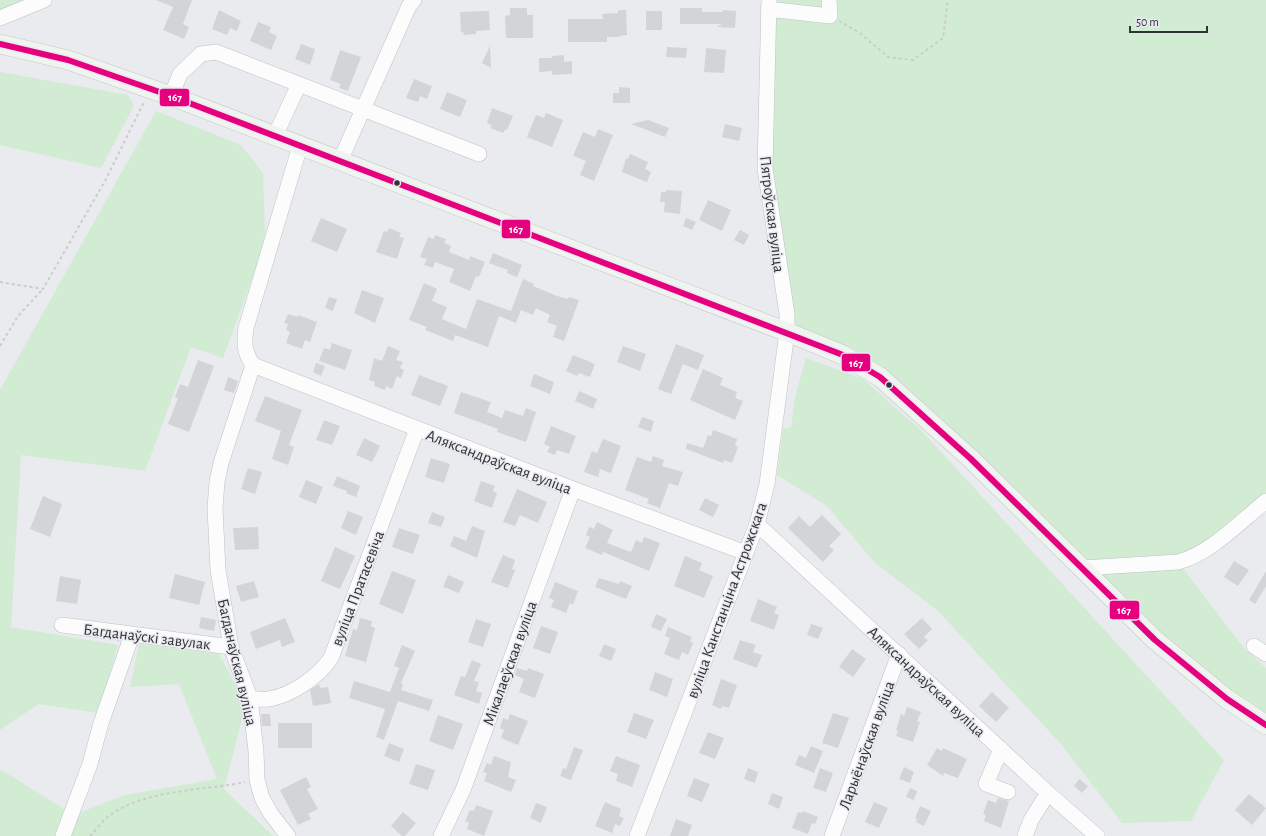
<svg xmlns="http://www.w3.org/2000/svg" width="1266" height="836" font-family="'Alegreya Sans',sans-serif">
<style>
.green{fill:#d1ecd3}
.building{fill:#d3d4d6}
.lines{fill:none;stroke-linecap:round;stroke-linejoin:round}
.minor-casing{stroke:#bfc0c2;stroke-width:16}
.major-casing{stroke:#c7c7c8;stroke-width:20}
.path{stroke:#cccccd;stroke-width:2;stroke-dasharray:3 3;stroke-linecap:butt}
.minor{stroke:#fcfcfc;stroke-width:15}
.major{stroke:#eff4f0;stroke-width:19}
.bus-1-casing{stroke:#e8eaf0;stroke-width:9}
.bus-1{stroke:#e5007d;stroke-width:6}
.bus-dot{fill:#313234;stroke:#e8eaf0;stroke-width:1.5}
.labels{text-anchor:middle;stroke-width:3;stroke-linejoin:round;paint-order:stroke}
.street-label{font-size:16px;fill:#313234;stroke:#e8eaf0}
.line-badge{stroke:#e8eaf0;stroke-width:1.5}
.badge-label{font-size:11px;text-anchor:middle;font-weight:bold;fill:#fff}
</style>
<rect width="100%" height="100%" fill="#eaebee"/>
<path class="green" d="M0 0H44L0 18Z
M769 0H1266V501L1178 562 1243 647 1266 668V725L1227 699 898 392 787 332 767 181Z
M0 72 128 95 134 106 101 168 0 145Z
M156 111 241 145 263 173 265 233 258 263 223 358 191 347 145 471 21 455 11 627 118 645 98 713 39 704 0 730V390Z
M806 358 863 379 921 430 1224 760 1191 821 1122 823 1060 743 938 611 874 562 827 506 777 475 783 429 791 427 795 397Z
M139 644 219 654 246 704 224 789 273 836H70L81 812 125 795 217 779 179 684 130 687Z
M0 769 64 809 56 836H0Z"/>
<path class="building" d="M156 0H192L183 24 189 27 184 39 163 30 173 7Z
M510 8H527V15H533V38H506L505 16 510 15Z
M680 8H702V12H723V10L736 11 735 28 717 27 722 24H680Z
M219 10 241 21 237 31 230 28 227 35 212 29Z
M618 10H626L627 35 619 36V23V37H607V42H568V19H603L602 14 618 13Z
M489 11 490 30 476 31V34L464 35 463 32H461L460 12Z
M646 11H662V30H646Z
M258 22 271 27 269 32 277 36 271 50 250 41Z
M301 44 315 49 310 65 295 59Z
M490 46 491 68 482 63Z
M667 47 687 48 686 58 666 57Z
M706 48 726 50 724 73 704 72Z
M340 50 361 57 348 91 339 88 341 84 330 80Z
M564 55V62L572 61V74L552 75V71L539 72V58H552V56Z
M414 79 432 86 427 99 420 96 418 102 406 98Z
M619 87 630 88V103H613V93H619Z
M447 92 467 100 460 117 440 109Z
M492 108 513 116 507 130H505L503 133 490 128 492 125 487 123Z
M546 113 563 120 552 147 527 137 536 115 544 118Z
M648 120 669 128 665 137 631 124Z
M725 124 742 128 739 141 722 137Z
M598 129 613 135 594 181 580 175 586 161 573 156 583 132 595 137Z
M630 154 648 162 645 169 651 172 647 182 622 172 626 158 628 159Z
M666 190 682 191 680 214 664 212 665 202H660L661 192H666Z
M708 200 731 210 722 231 699 220Z
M321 218 347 229 337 252 311 241Z
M686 218 696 222 692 230 683 226Z
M389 228 401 233 399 237 404 238 397 259 376 252 384 231 387 232Z
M740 230 749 235 744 245 734 240Z
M435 235 446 239 444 243 451 246 449 252 469 260 470 256 485 262 479 277 476 276 470 291 449 282 454 269 435 262 433 268 424 265 427 259 420 257 428 237 434 239Z
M493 253 522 265 517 277 507 273 508 270 489 263Z
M523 279 534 284 533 286 557 296 568 299 569 297 579 300 564 341 553 337 557 326 547 322 550 315 536 308 533 315 521 310 516 323 499 316 488 347 455 335 453 341 425 330 427 327 409 320 424 283 437 289 432 301 447 307 442 319 466 329 477 299 511 311Z
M362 290 384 298 375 323 354 313Z
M329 297 337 299 333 311 325 308Z
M288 314 297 317 298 315 317 322 310 342 305 340 302 349 286 343 290 332 286 330 288 324 284 323Z
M332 343 352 350 345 370 319 361 324 348 330 350Z
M676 344 704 355 698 370 683 364 671 394 658 389Z
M388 346 400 351 396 360 403 362 400 368 404 370 401 378 397 376 392 389 386 386 385 390 374 386 375 382 369 380 374 358 382 361Z
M623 346 646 354 640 371 617 362Z
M573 355 595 364 590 377 579 373 577 376 566 371Z
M198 360 214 366 189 432 168 424 178 398 175 397 180 384 188 387Z
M316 363 325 366 321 376 313 372Z
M703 369 723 378 720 385 737 392 735 398 743 401 735 420 690 400Z
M534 374 554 382 550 394 530 386Z
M419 375 448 386 440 406 411 395Z
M228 377 238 381 234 393 224 390Z
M579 391 597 399 593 409 575 401Z
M461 392 491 402 487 412 502 418 505 410 523 416 526 408 536 412 526 442 497 432 498 429 454 413Z
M265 396 302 410 289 445 294 447 288 465 272 459 281 431 255 421Z
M642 417 654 421 651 432 638 427Z
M324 420 340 426 332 445 316 440Z
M551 426 576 436 569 454 557 450 555 455 547 452 550 447 544 444Z
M713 430 737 439 735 446 738 447 732 463 724 460 723 463 686 449 687 443 703 448 708 435 711 436Z
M364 438 380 446 372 462 356 455Z
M603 439 621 446 611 473 600 469 598 477 584 472 592 451 597 453Z
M653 456 664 460 662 466 683 472 678 486 669 483 660 508 647 503 649 499 625 490 637 457 651 462Z
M431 458 450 464 444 483 425 477Z
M248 468 262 472 255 494 241 489Z
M337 476 360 486 356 497 346 493 347 491 333 486Z
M306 480 323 487 316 504 299 497Z
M481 481 495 486 493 491 497 493 492 508 474 501Z
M517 489 547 502 538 523 520 515 515 526 503 522Z
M43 496 62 504 50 537 30 529Z
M705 498 719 505 713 517 699 510Z
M348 511 363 517 356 535 341 528Z
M432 512 445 517 441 527 428 523Z
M822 515 841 534 829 546 834 550 823 562 788 528 799 516 810 527Z
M597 522 613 530 607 543 631 552 636 540 642 543 644 537 660 543 649 571 603 552 602 555 585 548 590 537 586 535 589 527 594 529Z
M472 526 485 531 477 558 450 546 454 536 466 541Z
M258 527 259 549 235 550 233 528Z
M399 528 420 535 413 554 392 547Z
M335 547 355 556 340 589 321 581Z
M503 555 515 560 512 569 515 570 508 588 491 582Z
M685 556 702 563 699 570 713 576 704 598 674 586Z
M1234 561 1249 570 1238 586 1224 577Z
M392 571 416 580 403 614 379 604Z
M1266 571V586L1255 604 1249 600Z
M175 574 205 582 199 605 169 598Z
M448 575 464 582 459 593 443 587Z
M60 576 81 580 77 604 56 601Z
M599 578 619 584 620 581 632 586 626 599 595 587Z
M254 581 259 597 241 602 236 586Z
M555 582 578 591 573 605 570 603 566 613 551 607 554 600 549 598Z
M758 599 777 607 774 613 779 615 774 630 750 621Z
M656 614 667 619 661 631 651 627Z
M201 617 216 620 214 631 199 628Z
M285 618 295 642 282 647 280 640 256 649 250 632Z
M360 618 372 621 371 626 375 628 366 662 345 656 353 629 357 630Z
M922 618 932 629 924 637 928 640 919 649 904 634Z
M476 619 491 624 483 647 468 642Z
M811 624 823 628 818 639 807 635Z
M541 626 558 632 550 654 533 648Z
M668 627 692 637 690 641 693 643 688 655 682 652 679 660 664 654 670 638 665 636Z
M740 640 756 645 753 652 762 655 757 668 733 659Z
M604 644 616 649 611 661 599 656Z
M402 645 415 651 401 683 403 684 401 690 433 700 429 711 398 701 384 740 376 737 385 709 349 698 354 681 390 692 399 668 394 666Z
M852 649 866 659 853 677 839 667Z
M472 660 481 664 474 681 479 682 476 691 482 693 479 704 454 695 461 676 465 677Z
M517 668 527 671 528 668 544 674 535 698 519 692 524 679 515 675Z
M655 672 673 679 667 697 649 690Z
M721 679 737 685 729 708 722 706 721 709 712 705Z
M319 684 320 688 328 687 331 703 313 706 310 690Z
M992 692 1009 708 996 722 979 706Z
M907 707 921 712 917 721 920 722 913 742 896 736 898 730H896L901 714 904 716Z
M634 713 654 720 646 739 627 732Z
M833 713 849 718 838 748 822 743Z
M261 714H270L271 726H262Z
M510 714 528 721 518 745 501 738 504 730 500 728 503 718 508 720Z
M438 715 463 724 453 750 429 741Z
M278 723H312V748H278Z
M708 732 724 738 715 759 699 753Z
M389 743 404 749 399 762 384 756Z
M811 746 823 751 814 773 795 765 799 755 806 758Z
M574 747 583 750 571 780 560 776 563 768 566 769Z
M937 748 942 751 943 748 967 759 958 778 944 773 943 776 927 765Z
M494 756 511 762 508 777 516 780 511 792 484 781 487 773 483 772 487 763 491 765Z
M616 756 640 765 632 787 616 781 618 774 610 771Z
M416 764 435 770 428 790 409 784Z
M904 767 914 772 910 783 899 779Z
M748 768 758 772 755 783 744 779Z
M820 768 833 773 826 792 813 788Z
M306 777 311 787 307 789 318 809 308 814 311 819 298 825 280 790Z
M694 778 710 784 702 802 687 796Z
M1079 779 1088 786 1082 793 1074 786Z
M910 788 917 791 914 800 906 797Z
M772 793 783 797 779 809 768 804Z
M1249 794 1266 808 1252 825 1235 810Z
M998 798 1009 801 1001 828 984 821 986 815 983 814 988 800 996 803Z
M605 802 621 809 619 816 624 818 620 826 615 824 612 833 595 826Z
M874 802 888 808 879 828 865 822Z
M536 803 547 807 541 823 530 818Z
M476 805 493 811 484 836 467 829 469 823 465 821 470 810 474 811Z
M920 806 931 811 924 826 916 822 917 819 915 818Z
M803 811 818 817 815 824 812 823 808 834 792 828 798 812 802 813Z
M403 812 416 823 405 836H402L391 826Z
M676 819 692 825 688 836H670Z"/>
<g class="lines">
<defs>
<path id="minor" d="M768 9 830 16 829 0
M0 18 44 0
M171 96 180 74 201 54 216 52 479 154
M275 136 299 84
M340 161 409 6 414 0
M253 365 573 489 746 553
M253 365 221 463 217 482 215 508 218 570 231 647 250 698 256 751 257 780 262 798 271 814 288 836
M253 365C244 352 244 343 246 328L300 146
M757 524 1048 793 1097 836
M1083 568 1178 562C1210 554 1241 521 1266 501
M62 625 231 647
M1254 646 1266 654
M250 698C256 699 263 700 269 699 292 695 318 677 331 658L417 429
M1001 749 986 784 1008 792
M63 836 90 764 101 723 132 635
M441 836 463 790 573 489
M637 836 757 524 767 484 787 332V314L765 168 769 0
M832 836 899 654
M1025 836 1031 820 1048 793"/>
<path id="major" d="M0 44 68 60 171 96 787 332 843 355 880 377 971 459 1155 640 1227 699 1266 725"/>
</defs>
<use href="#minor" class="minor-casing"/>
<use href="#major" class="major-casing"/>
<path class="path" d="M839 21 860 33 888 57 913 60 943 38 948 0
M0 282 43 289 105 181 144 102
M0 346 18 316 43 289
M90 836C96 830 102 821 109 816 144 789 204 791 245 782"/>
<use href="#minor" class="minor"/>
<use href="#major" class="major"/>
<defs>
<path id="bus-1" d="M0 44 68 60 171 96 843 355 880 377 971 459 1155 640 1227 699 1266 725"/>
</defs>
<use href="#bus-1" class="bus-1-casing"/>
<use href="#bus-1" class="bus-1"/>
</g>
<g class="bus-dot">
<circle cx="397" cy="183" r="3.5"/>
<circle cx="889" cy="385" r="3.5"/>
</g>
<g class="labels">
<g class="street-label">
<text transform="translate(773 214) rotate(83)" y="6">Пятроўская вуліца</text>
<text transform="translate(499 461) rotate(21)" y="6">Аляксандраўская вуліца</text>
<text transform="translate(357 588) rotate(-69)" y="6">вуліца Пратасевіча</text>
<text transform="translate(726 600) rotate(-70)" y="6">вуліца Канстанціна Астрожскага</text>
<text transform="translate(147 636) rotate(7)" y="6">Багданаўскі завулак</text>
<text transform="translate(238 662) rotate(77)" y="6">Багданаўская вуліца</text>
<text transform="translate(509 663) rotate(-70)" y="6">Мікалаеўская вуліца</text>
<text transform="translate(927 681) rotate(43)" y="6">Аляксандраўская вуліца</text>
<text transform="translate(866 745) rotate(-70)" y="6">Ларыёнаўская вуліца</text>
</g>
</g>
<g class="line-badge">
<rect x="159" y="88" width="31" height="19" rx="4" fill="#e5007d"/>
<rect x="501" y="219" width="30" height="20" rx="4" fill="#e5007d"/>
<rect x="841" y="353" width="30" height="19" rx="4" fill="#e5007d"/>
<rect x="1109" y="600" width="31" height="20" rx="4" fill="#e5007d"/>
</g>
<g class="badge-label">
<text x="175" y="101">167</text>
<text x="516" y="233">167</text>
<text x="856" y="367">167</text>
<text x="1124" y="614">167</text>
</g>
<path d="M1130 26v6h77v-6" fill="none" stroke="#313234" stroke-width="2"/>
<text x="1136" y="26" font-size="12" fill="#313234" stroke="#e8eaf0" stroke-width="3" paint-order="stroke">50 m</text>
</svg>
